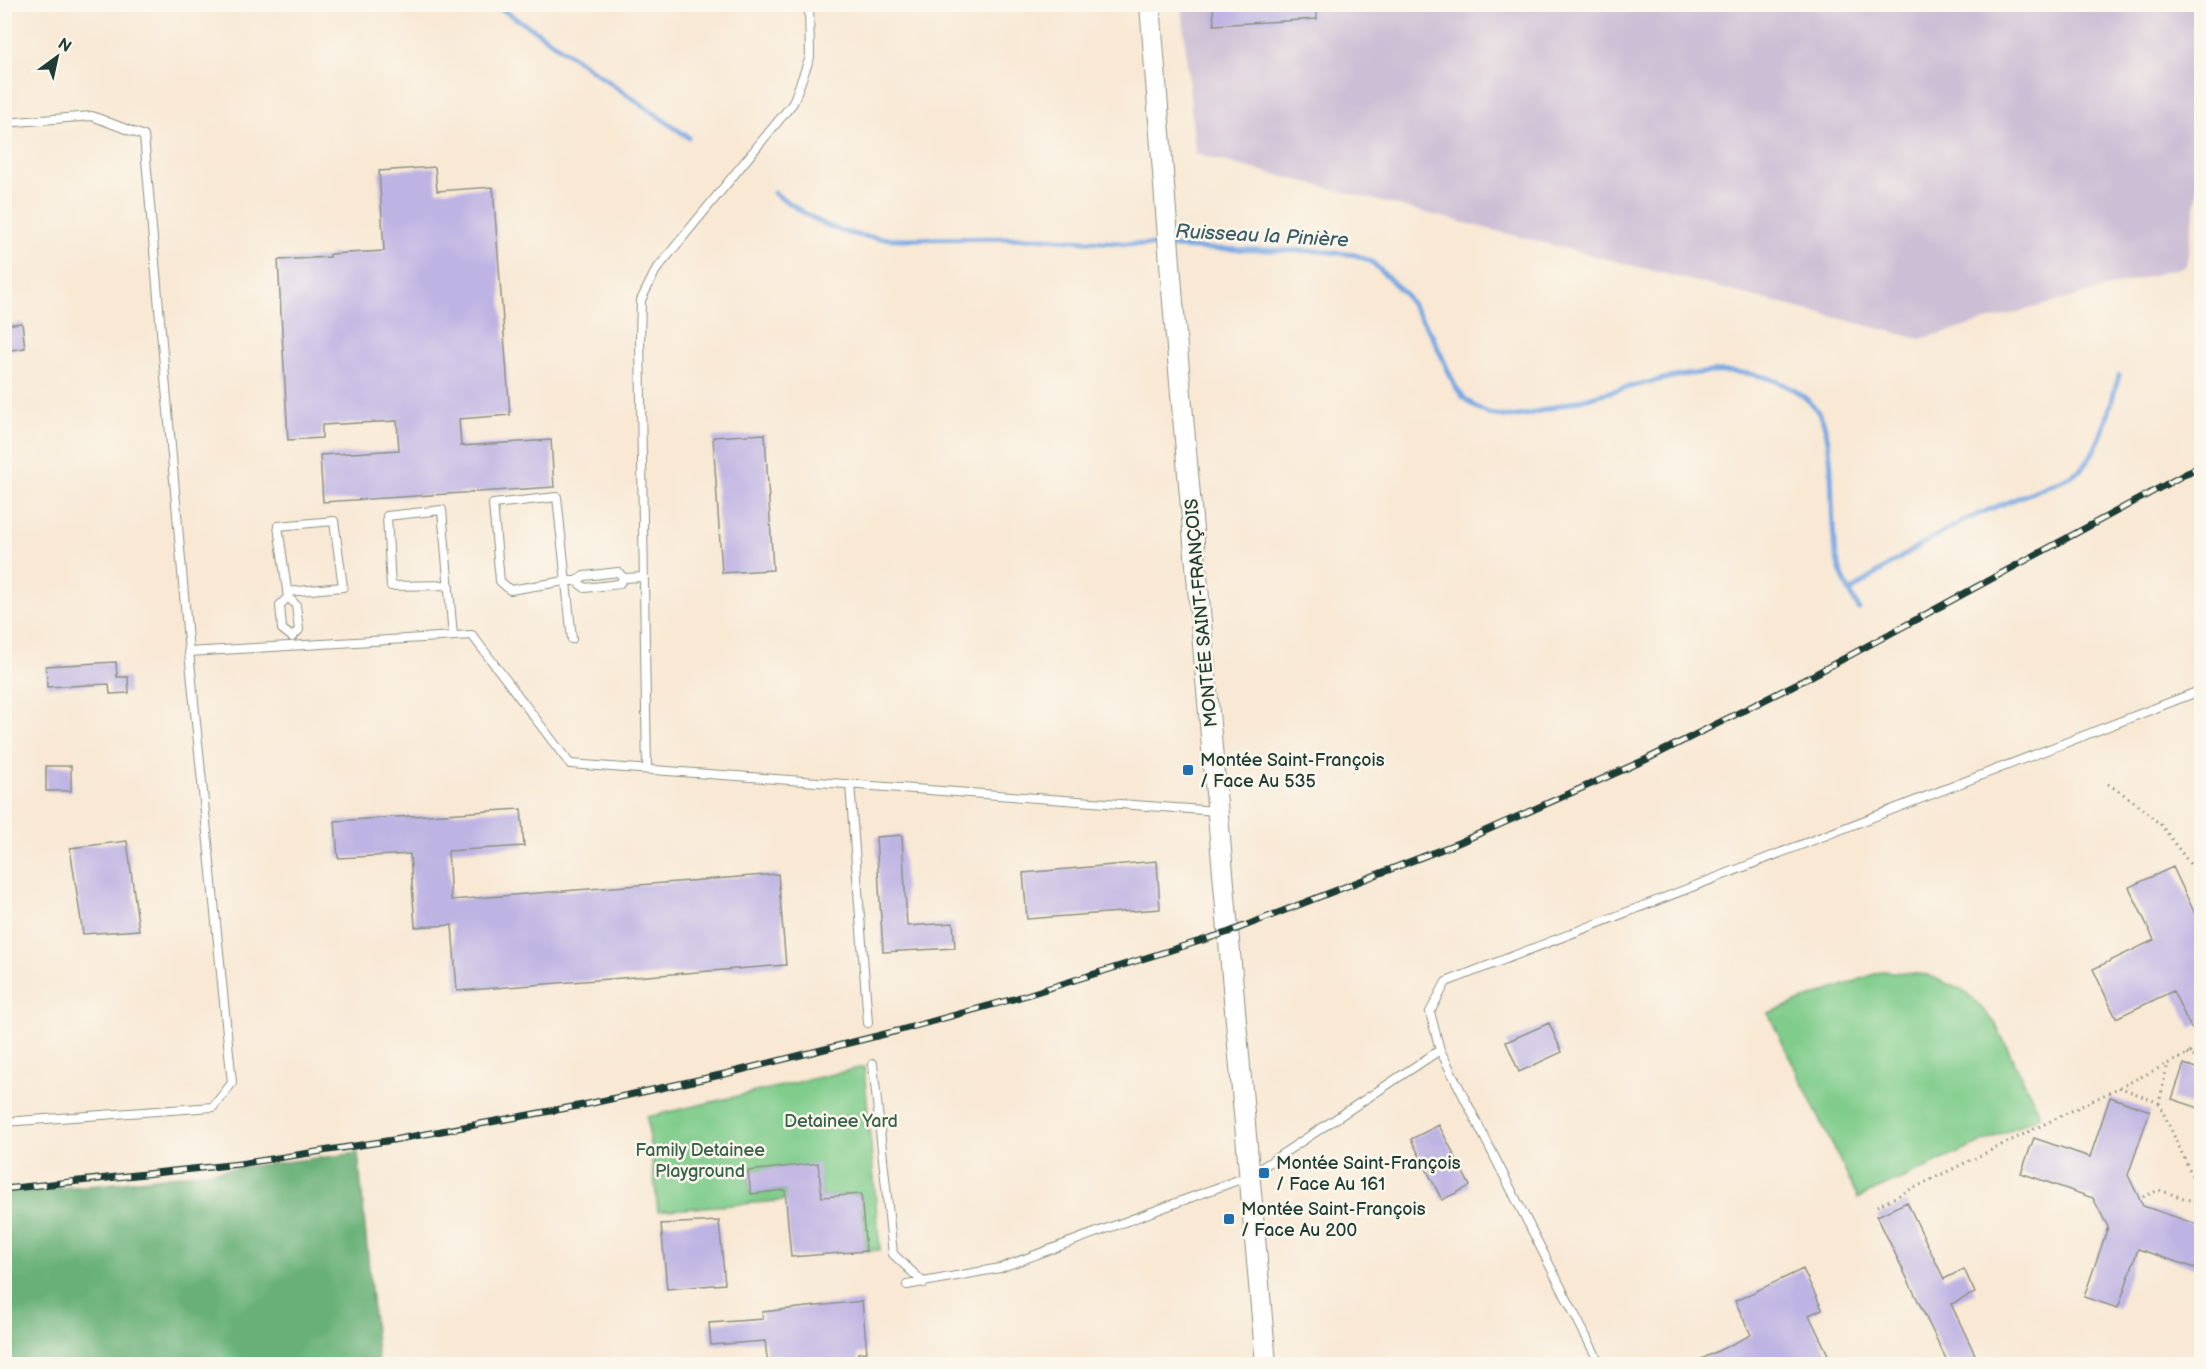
<svg xmlns="http://www.w3.org/2000/svg" width="2206" height="1369" font-family="'Balsamiq Sans',sans-serif">
<style>
.industrial{fill:#ccbed4}
.green{fill:#7fcc8b;stroke:#4f8460;stroke-width:1.5}
.forest{fill:#67b077;stroke:#437656;stroke-width:1.5}
.lines{fill:none;stroke-linecap:round;stroke-linejoin:round}
.stream{stroke:#78a8e2;stroke-width:5}
.building{fill:#beb4e3}
.service-casing{stroke:#8c9284;stroke-width:10}
.tertiary-casing{stroke:#8c9284;stroke-width:22}
.path{stroke:#8c9284;stroke-width:3;stroke-dasharray:1.5 4.5;stroke-linecap:butt}
.service{stroke:#fff;stroke-width:8}
.tertiary{stroke:#fff;stroke-width:20}
.rail-casing{stroke:#1f3d34;stroke-width:7}
.rail{stroke:#fbf7ec;stroke-width:4.5;stroke-dasharray:14;stroke-linecap:butt}
.poi-dot{fill:#1f6fb2;stroke:#fbf7ec;stroke-width:2}
.labels{text-anchor:middle;stroke-width:5;stroke-linejoin:round;paint-order:stroke}
.street-label{font-size:18px;fill:#1f3d34;stroke:#fbf7ec}
.poi-label{font-size:18px;fill:#1f3d34;stroke:#fbf7ec;text-anchor:start}
.park-label{font-size:18px;fill:#37614a;stroke:#fbf7ec}
.water-label{font-size:20px;font-style:italic;fill:#3a5d68;stroke:#fbf7ec}
</style>
<rect width="100%" height="100%" fill="#fbf7ec"/>
<filter id="ink" filterUnits="userSpaceOnUse"><feTurbulence type="fractalNoise" baseFrequency=".0167" numOctaves="2"/><feDisplacementMap in="SourceGraphic" scale="12" xChannelSelector="R" yChannelSelector="G"/><feConvolveMatrix kernelMatrix="1 2 1 2 8 2 1 2 1" color-interpolation-filters="sRGB"/></filter>
<filter id="wash" filterUnits="userSpaceOnUse"><feTurbulence type="fractalNoise" baseFrequency=".008" numOctaves="4" result="noise"/><feDisplacementMap in="SourceGraphic" scale="24" xChannelSelector="R" yChannelSelector="G"/><feGaussianBlur stdDeviation="1.35" result="paint"/><feColorMatrix in="noise" values="0 0 0 0 0 0 0 0 0 0 0 0 0 0 0 0 0 1.4 0 .05"/><feComposite in="paint" operator="in"/></filter>
<g filter="url(#wash)">
<rect width="100%" height="100%" fill="#f8e8d4"/>
<path class="industrial" d="M1182 5H2201L2202 160 2186 266 1920 339 1195 154Z"/>
<path class="green" d="M1883 971 1928 975 1968 993 1995 1023 2041 1116 1858 1198 1768 1013Z
M864 1067 880 1250 866 1251 861 1194 822 1197 817 1164 748 1171 751 1194 813 1187 814 1198 658 1211 647 1117Z"/>
<path class="forest" d="M358 1153 378 1364H5V1192L99 1185Z"/>
<g class="lines">
<path class="stream" d="M493 4 536 31 688 137
M774 193C797 208 822 227 849 233 863 237 878 238 892 239L1042 238 1208 249 1321 251 1356 255 1372 262 1404 293 1432 335 1455 386 1464 398 1474 406 1489 414 1509 417 1525 415C1555 407 1584 399 1613 391 1670 377 1740 356 1794 390 1809 399 1820 411 1825 427 1836 470 1828 516 1837 559 1841 577 1850 592 1859 609
M1850 592C1888 565 1928 538 1970 518 1998 505 2027 495 2054 483 2064 479 2075 475 2082 468 2102 446 2111 403 2119 375"/>
</g>
<g id="blocks">
<path class="building" d="M1213 4H1317V19L1214 25Z
M435 167 437 191 493 187 510 415 459 419 461 446 551 440 554 487 323 502 320 455 399 450 397 421 322 425V438L288 440 278 260 330 257V254L384 251 379 171Z
M22 323 25 348 4 351V325Z
M765 434 773 570 722 573 713 437Z
M116 662 117 677H128L129 693 110 694 109 684 47 687 46 666Z
M46 766H71V791H46Z
M521 809 524 846 448 851 451 900 778 874 786 965 457 991 452 925 415 927 410 854 338 858 335 821Z
M902 835 907 926 953 923 955 948 883 952 876 837Z
M127 841 139 930 83 934 70 848Z
M1157 861 1160 909 1027 919 1023 873Z
M2173 867 2196 916 2202 913V1023L2191 1028 2173 991 2116 1018 2093 969 2154 940 2129 887Z
M1549 1023 1562 1052 1519 1072 1506 1042Z
M2184 1064 2202 1070V1109L2172 1099Z
M2110 1097 2150 1111 2128 1175 2143 1206 2202 1226V1249L2195 1268 2138 1249 2118 1308 2084 1297 2108 1227 2093 1198 2021 1173 2034 1138 2090 1157Z
M1439 1125 1470 1186 1442 1200 1411 1139Z
M818 1163 822 1197 861 1194 866 1251 791 1257 785 1190 751 1194 748 1171Z
M1907 1202 1944 1279 1964 1269 1975 1293 1951 1304 1980 1365H1949L1877 1216Z
M719 1221 725 1284 667 1289 661 1224Z
M1803 1269 1822 1309 1809 1315 1833 1365H1689L1751 1335 1735 1301Z
M862 1301 867 1352 858 1353 859 1365H811V1360L768 1365 765 1341 711 1345 709 1323 763 1319 762 1312Z"/>
</g>
</g>
<g filter="url(#ink)">
<use href="#blocks" fill-opacity="0" stroke="#8c9284" stroke-width="1.5"/>
<g class="lines">
<defs>
<path id="service" d="M4 123 92 116 144 136 189 652 472 635 570 764 1217 811
M618 572 624 578 619 584 585 588 576 581 584 576Z
M624 578 644 577
M449 585 391 586 387 516 442 510 453 636
M287 592 343 587 334 521 278 526 288 597
M288 597 296 605 299 630 292 637 282 629 280 605Z
M572 639 557 497 493 504 500 581 510 590 565 581H576
M647 769 640 339 641 300 656 270 793 103 810 57 809 4
M850 784 868 1023
M873 1064 893 1254 924 1283
M4 1122 213 1107 232 1083 189 652
M907 1285 1000 1268 1249 1176 1440 1050
M1600 1364 1440 1050 1430 1012 1446 982 2202 690"/>
<path id="tertiary" d="M1150 4 1173 302 1266 1364"/>
</defs>
<use href="#service" class="service-casing"/>
<use href="#tertiary" class="tertiary-casing"/>
<path class="path" d="M2108 784 2132 800 2161 825 2202 880
M2187 1054 2202 1059
M2119 1087 2159 1103 2168 1063
M2159 1103 2202 1197
M2143 1197 2159 1190 2202 1204
M1877 1206 2202 1047"/>
<use href="#service" class="service"/>
<use href="#tertiary" class="tertiary"/>
<defs>
<path id="rail" d="M4 1189 239 1164 393 1140 583 1105 725 1074 897 1031 1017 998 1229 932 1458 843 1645 760 1808 678 2202 465"/>
</defs>
<use href="#rail" class="rail-casing"/>
<use href="#rail" class="rail"/>
</g>
</g>
<g class="poi-dot">
<rect x="1182" y="764" width="12" height="12" rx="3"/>
<rect x="1258" y="1167" width="12" height="12" rx="3"/>
<rect x="1223" y="1213" width="12" height="12" rx="3"/>
</g>
<g class="labels">
<g class="street-label">
<text transform="translate(1201 613) rotate(-95)" y="6">MONTÉE SAINT-FRANÇOIS</text>
</g>
<g class="poi-label">
<text x="1200" y="766">Montée Saint-François<tspan x="1200" dy="21">/ Face Au 535</tspan></text>
<text x="1276" y="1169">Montée Saint-François<tspan x="1276" dy="21">/ Face Au 161</tspan></text>
<text x="1241" y="1215">Montée Saint-François<tspan x="1241" dy="21">/ Face Au 200</tspan></text>
</g>
<g class="park-label">
<text x="841" y="1127">Detainee Yard</text>
<text x="700" y="1156">Family Detainee<tspan x="700" dy="21">Playground</tspan></text>
</g>
<g class="water-label">
<text transform="translate(1262 235) rotate(3)" y="7">Ruisseau la Pinière</text>
</g>
</g>
<rect width="2206" height="1369" fill="none" stroke="#fbf7ec" stroke-width="24"/>
<g transform="translate(57 57) rotate(33)" stroke="#fbf7ec" stroke-width="4.5" paint-order="stroke">
<path d="M0-4.5L10 22L0 15L-10 22Z" fill="#1f3d34"/>
<text y="-9" font-size="16" font-weight="bold" text-anchor="middle" fill="#1f3d34">N</text>
</g>
</svg>
